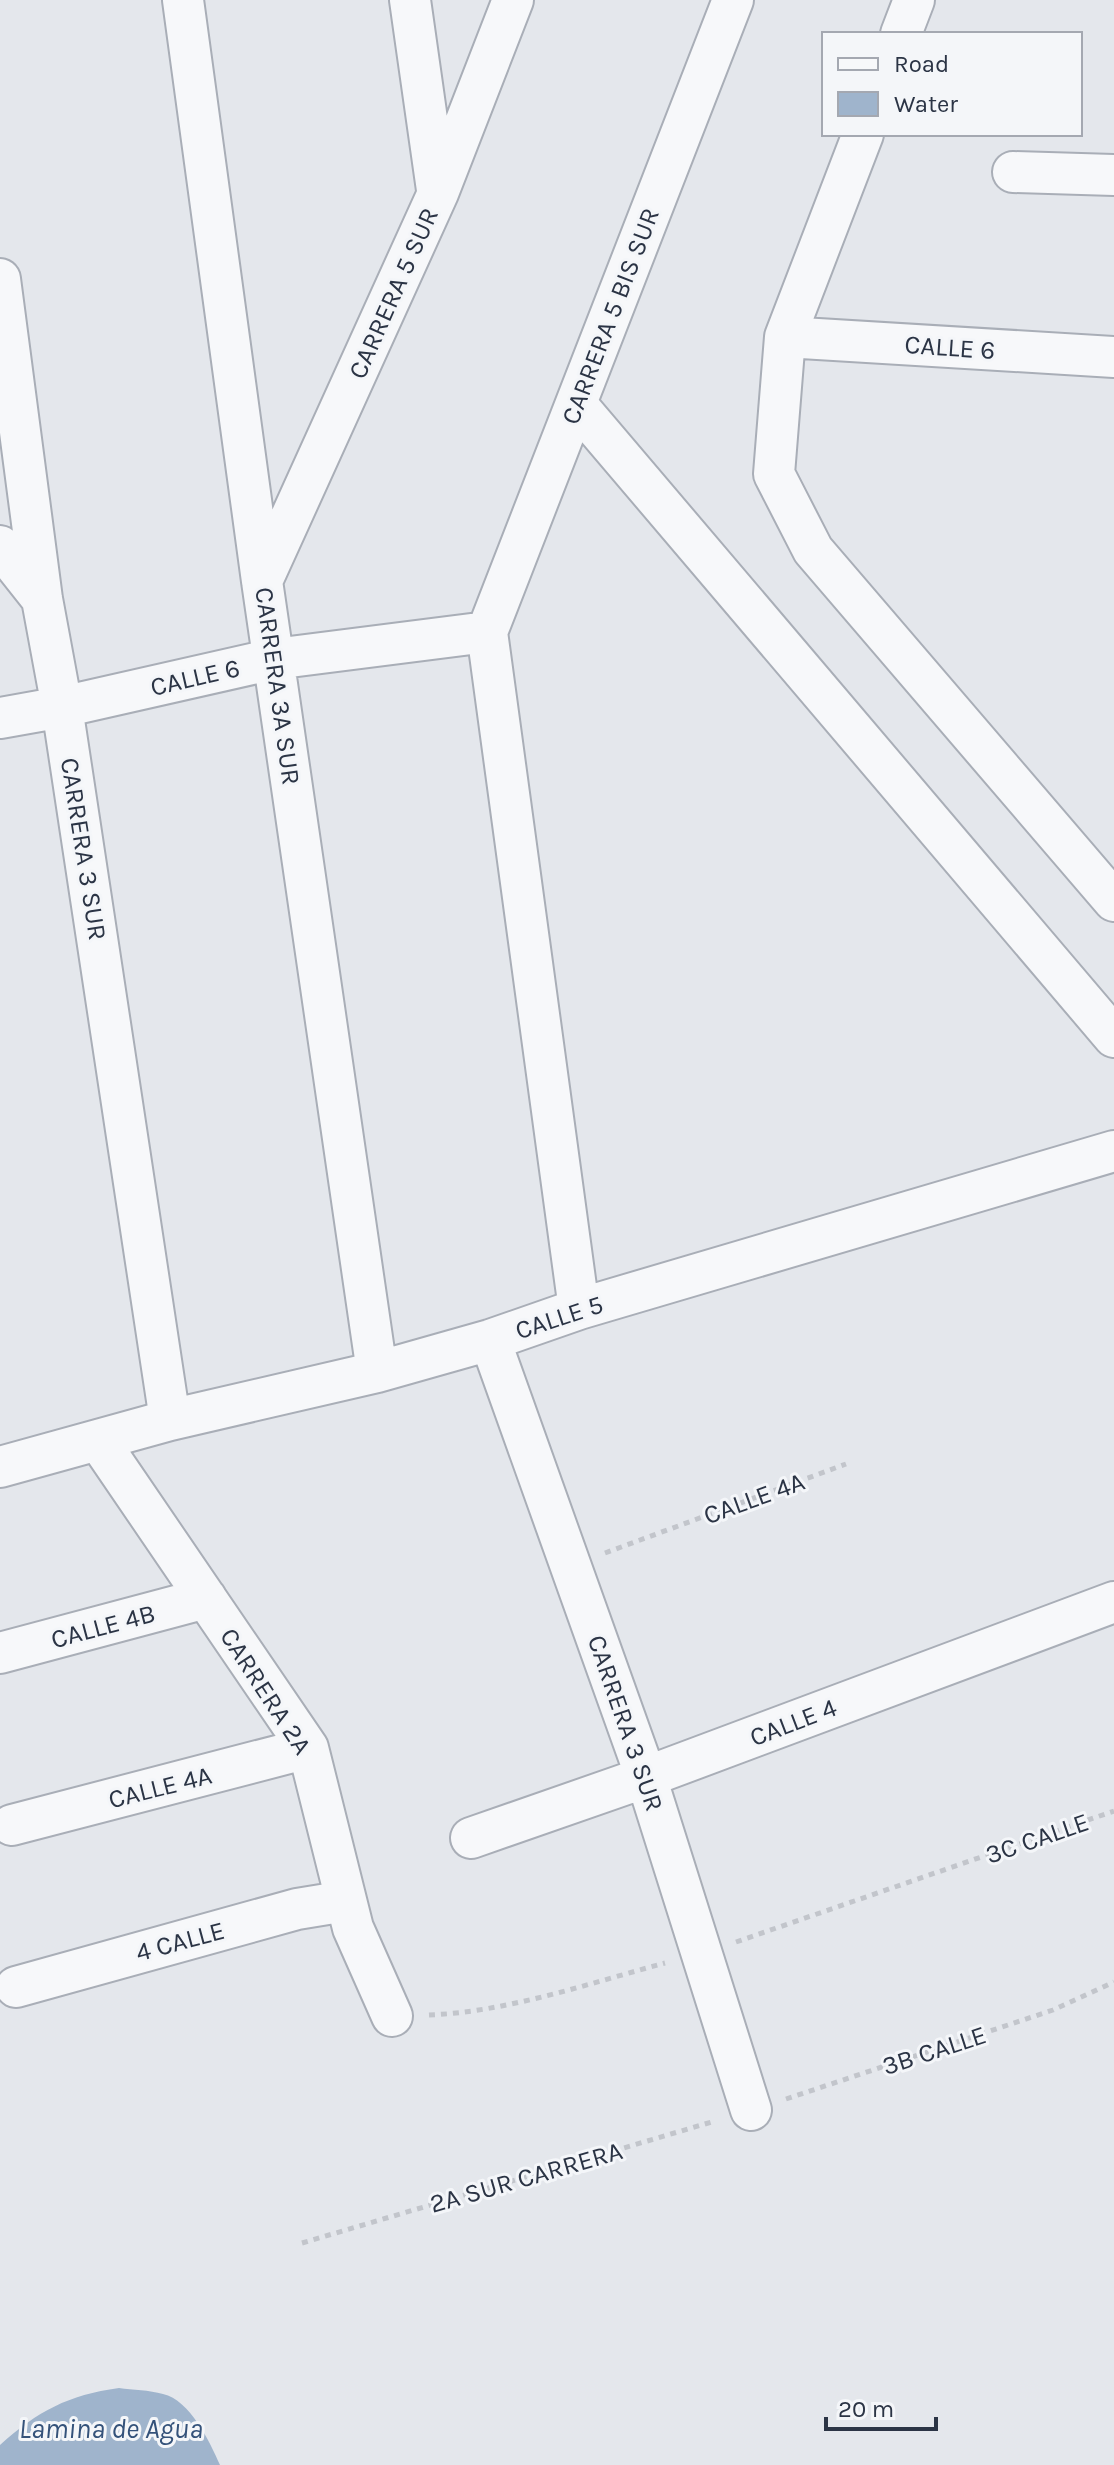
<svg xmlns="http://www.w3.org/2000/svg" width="1114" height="2465" font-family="Karla,sans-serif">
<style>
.water{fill:#9fb4cc}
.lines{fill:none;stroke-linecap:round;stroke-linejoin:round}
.minor-casing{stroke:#a9aeb7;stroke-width:44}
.path{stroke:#c2c5cb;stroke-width:5;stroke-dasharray:6 6;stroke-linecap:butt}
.minor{stroke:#f7f8fa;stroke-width:40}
.labels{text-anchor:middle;stroke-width:6;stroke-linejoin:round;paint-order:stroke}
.street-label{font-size:26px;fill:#2b3445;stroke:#f4f6f9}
.water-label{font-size:28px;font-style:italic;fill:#34527a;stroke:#f4f6f9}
</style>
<rect width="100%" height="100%" fill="#e4e7ec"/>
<path class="water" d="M119 2388C133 2390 149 2390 163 2394 190 2400 210 2442 220 2465H0V2445C38 2411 68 2395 119 2388Z"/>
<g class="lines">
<defs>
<path id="minor" d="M183 0 262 581 377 1372
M410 0 437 190
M901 34 914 0
M863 134 785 337 774 474 813 550 1114 901
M1013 172 1114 175
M0 279 42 599 62 707 170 1420
M785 337 1114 357
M576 404 1114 1037
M0 546 42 599
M262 581 438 193 513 0
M0 718 62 707 274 659 487 632
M579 1309 487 632 733 0
M490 1340 646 1777 751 2110
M98 1440 308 1748 353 1928 392 2016
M0 1467 170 1420 377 1372 490 1340 579 1309 1114 1151
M0 1653 206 1598
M12 1825 308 1748
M471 1838 646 1777 1114 1602
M16 1987 297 1909 346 1901"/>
</defs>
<use href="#minor" class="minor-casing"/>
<path class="path" d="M605 1553 846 1464
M736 1942 1114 1811
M429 2015C507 2012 590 1983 665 1963
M786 2099 1053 2010 1114 1982
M302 2243 715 2121"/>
<use href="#minor" class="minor"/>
</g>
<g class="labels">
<g class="street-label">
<text transform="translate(393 293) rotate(-66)" y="9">CARRERA 5 SUR</text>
<text transform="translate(610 316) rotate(-69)" y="9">CARRERA 5 BIS SUR</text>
<text transform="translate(950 347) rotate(4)" y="9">CALLE 6</text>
<text transform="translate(195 677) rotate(-13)" y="9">CALLE 6</text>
<text transform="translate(278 686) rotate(82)" y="9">CARRERA 3A SUR</text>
<text transform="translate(84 849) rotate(81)" y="9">CARRERA 3 SUR</text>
<text transform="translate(559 1317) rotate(-18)" y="9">CALLE 5</text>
<text transform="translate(754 1498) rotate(-20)" y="9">CALLE 4A</text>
<text transform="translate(103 1626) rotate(-15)" y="9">CALLE 4B</text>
<text transform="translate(266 1691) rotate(57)" y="9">CARRERA 2A</text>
<text transform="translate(793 1722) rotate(-21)" y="9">CALLE 4</text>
<text transform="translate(626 1723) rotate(71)" y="9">CARRERA 3 SUR</text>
<text transform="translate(160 1787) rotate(-14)" y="9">CALLE 4A</text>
<text transform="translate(1037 1838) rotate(-19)" y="9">3C CALLE</text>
<text transform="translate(180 1941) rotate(-15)" y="9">4 CALLE</text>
<text transform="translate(934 2050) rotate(-18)" y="9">3B CALLE</text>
<text transform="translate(526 2177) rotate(-16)" y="9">2A SUR CARRERA</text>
</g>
<g class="water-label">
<text x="111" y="2438">Lamina de Agua</text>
</g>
</g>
<rect x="822" y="32" width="260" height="104" fill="#f4f6f9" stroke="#a4a8b1" stroke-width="2"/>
<rect x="838" y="58" width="40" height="12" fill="#f7f8fa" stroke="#a4a8b1" stroke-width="2"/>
<text x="894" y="72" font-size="24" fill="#2b3445">Road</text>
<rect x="838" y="92" width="40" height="24" fill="#9fb4cc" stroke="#a4a8b1" stroke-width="2"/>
<text x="894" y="112" font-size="24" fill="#2b3445">Water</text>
<path d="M826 2417v12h110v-12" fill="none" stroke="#2b3445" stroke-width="4"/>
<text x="838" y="2417" font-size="24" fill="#2b3445" stroke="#f4f6f9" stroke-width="6" paint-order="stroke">20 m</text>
</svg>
